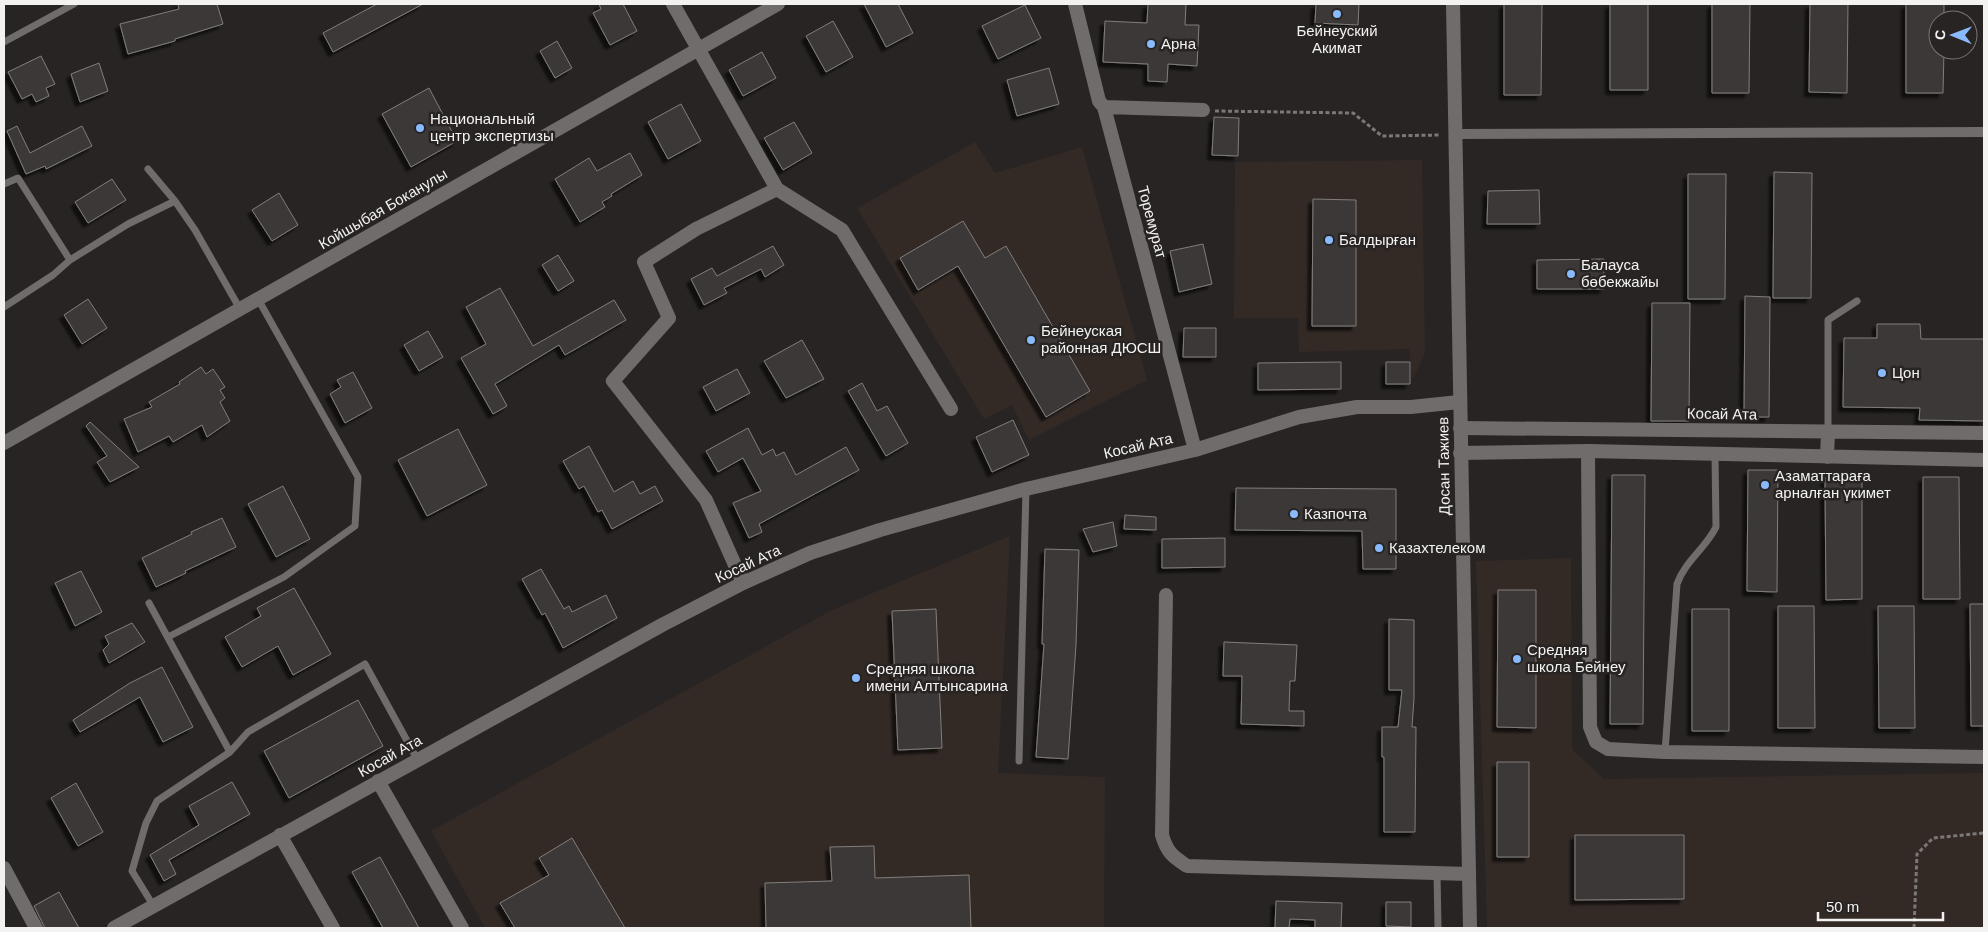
<svg xmlns="http://www.w3.org/2000/svg" width="1988" height="932" font-family="Helvetica,sans-serif">
<style>
.built{fill:#332a26}
.building{fill:#3c3938;stroke:#817d7c;filter:url(#shadow)}
.lines{fill:none;stroke-linecap:round;stroke-linejoin:round}
.path{stroke:#7b7978;stroke-width:3;stroke-dasharray:4 2.5;stroke-linecap:butt}
.service{stroke:#706c6b;stroke-width:7}
.pedestrian{stroke:#706c6b;stroke-width:10}
.minor{stroke:#706c6b;stroke-width:14}
.tertiary{stroke:#706c6b;stroke-width:14}
.poi-dot{fill:#89bafc;stroke:#272423;stroke-width:2}
.labels{text-anchor:middle;stroke-width:5;stroke-linejoin:round;paint-order:stroke}
.poi-label{font-size:15px;fill:#f4f2f1;stroke:#272423;text-anchor:start}
.street-label{font-size:15px;fill:#f4f2f1;stroke:#272423}
</style>
<defs>
<filter id="shadow"><feDropShadow dx="-4.5" dy="4.5" stdDeviation="1" flood-color="#0009"/></filter>
</defs>
<rect width="100%" height="100%" fill="#272423"/>
<path class="built" d="M975 142 995 173 1082 147 1147 380 1029 440 1012 405 984 419 857 208Z
M1422 160 1425 353 1412 381 1409 349 1299 352 1298 318H1234L1235 162Z
M1010 536 998 773 1105 777 1104 928H485L431 831 832 610Z
M1571 558 1572 749 1604 779 1984 773V928H1487L1476 561Z"/>
<path class="building" d="M178 4H217L223 24 175 39V41L128 54 120 24 179 9Z
M377 4H423L333 52 323 33Z
M599 4H623L637 31 610 45 593 13 601 9Z
M864 4H898L913 33 886 47Z
M1148 4H1186L1185 25H1199L1197 66 1168 64 1167 82 1148 81V64L1103 62 1105 21 1147 23Z
M1316 4H1359L1358 25 1315 23Z
M1504 4H1542L1541 95H1504Z
M1610 4H1648V90H1610Z
M1712 4H1750L1749 93H1712Z
M1810 4H1848L1847 93 1809 92Z
M1906 4H1944V20H1938V50H1944L1943 93H1906Z
M1025 5 1041 38 998 59 982 26Z
M833 21 853 57 826 72 806 36Z
M557 41 572 68 555 78 540 51Z
M762 52 776 78 743 96 729 70Z
M41 56 55 84 46 88 49 96 36 102 32 94 22 99 8 72Z
M99 63 108 91 80 102 71 74Z
M1049 68 1059 104 1017 116 1007 80Z
M429 88 457 141 411 167 382 114Z
M681 104 701 141 668 159 648 122Z
M1214 117 1239 118 1238 156 1212 155Z
M794 122 812 153 783 170 764 138Z
M17 126 30 153 82 126 92 146 46 169 45 166 26 174 7 131Z
M630 153 642 175 611 194 612 196 602 202 605 207 580 222 555 179 589 158 597 171Z
M1774 172 1812 173 1811 298H1773Z
M1688 174H1726L1725 299H1688Z
M112 179 126 200 88 223 75 202Z
M1539 190 1540 224H1487L1488 191Z
M279 193 298 225 272 241 252 210Z
M1313 199 1356 200V326H1312Z
M963 221 985 258 1006 246 1090 391 1046 417 958 266 918 290 900 258Z
M1203 244 1212 284 1179 292 1170 251Z
M773 246 784 265 765 277 761 269 724 288 727 293 704 305 691 279 712 268 717 276Z
M558 255 574 281 558 291 542 265Z
M1604 259V289H1537V260Z
M500 288 533 346 614 300 626 320 565 355 559 345 495 384 507 406 493 414 461 358 486 344 466 307Z
M1745 296 1770 297 1769 417H1744Z
M88 299 107 328 82 344 64 315Z
M1652 303H1690L1689 421H1651Z
M1877 324H1920L1921 339H1984V421L1919 420 1920 408 1843 407 1844 338H1877Z
M1184 328H1216V357H1183Z
M428 331 443 357 419 371 404 345Z
M802 340 824 379 786 398 764 361Z
M1341 362V389L1258 390V363Z
M1386 362H1410V384H1386Z
M201 367 206 374 213 369 225 387 220 390 225 398 220 402 230 421 207 437 202 425 173 442 169 436 138 452 124 419 152 407 149 402 180 384 179 382Z
M737 369 750 393 716 411 703 387Z
M353 372 372 408 345 423 330 394 341 387 337 380Z
M862 383 877 411 887 406 908 443 886 456 848 391Z
M1013 420 1029 455 992 472 976 437Z
M90 422 139 467 110 482 97 462 107 456 86 426Z
M748 428 762 455 773 449 776 456 784 452 796 475 846 447 859 470 759 524 762 532 749 538 733 503 761 491 743 458 718 472 706 451Z
M458 429 487 485 427 516 398 460Z
M589 446 614 492 633 481 640 494 655 486 663 501 612 529 602 510 598 512 584 486 579 489 563 461Z
M1748 470H1778L1777 592 1747 591Z
M1612 475H1645L1643 724H1610Z
M1862 477V599L1826 600 1825 478Z
M1923 477H1959L1960 599H1923Z
M283 486 310 539 276 557 248 504Z
M1236 488 1396 489V569H1363L1362 531 1235 530Z
M1125 515 1156 517V530L1124 529Z
M222 518 236 547 185 571 186 573 156 587 142 558 192 534 191 532Z
M1113 522 1117 546 1093 552 1083 529Z
M1225 538V567L1162 568V539Z
M1045 549 1079 550 1076 645 1068 759 1036 757 1044 644H1042Z
M541 569 564 609 569 606 572 612 606 595 617 618 563 648 545 613 542 615 522 579Z
M81 571 102 612 75 626 55 583Z
M294 588 331 654 293 675 278 646 242 667 225 637 261 616 257 608Z
M1498 590H1536V728L1497 727Z
M1970 604H1984V726H1971Z
M1778 606H1814L1815 728H1778Z
M1878 606H1914L1915 728H1879Z
M936 609 942 748 898 750 892 611Z
M1692 609H1729V731H1692Z
M1389 619 1414 620V699L1412 727H1416L1415 832H1384V757H1382V727H1398L1402 690H1389Z
M132 623 145 642 109 663 103 650 109 644 105 636Z
M1224 642 1297 645 1295 681H1290L1289 711H1304V726L1241 724 1242 676H1223Z
M162 667 193 727 163 742 140 697 80 732 73 720 130 683Z
M358 700 383 746 289 798 264 751Z
M1497 762H1529V857H1497Z
M232 782 250 814 169 860 176 874 164 881 150 855 199 825 189 806Z
M76 783 103 832 78 846 51 798Z
M1575 835H1684V899L1575 900Z
M572 838 625 928H515L500 903 549 875 539 858Z
M874 846 875 878 969 875 971 928H766L765 883 832 881 830 847Z
M380 857 419 928H383L352 872Z
M59 892 79 928H45L34 906Z
M1276 901 1342 903 1341 928H1315V920L1290 919 1289 928H1275Z
M1386 902H1411V927L1386 926Z"/>
<g class="lines">
<path class="path" d="M1215 111 1353 113 1382 136 1441 135
M1914 928 1917 854 1933 838 1984 833"/>
<path class="service" d="M4 42 74 4
M148 169 175 201 195 230 240 309
M4 184 18 178 70 260
M4 307 53 275 70 260 128 224 175 201
M1828 432V320L1857 301
M149 603 230 752
M168 637 284 577 355 526 358 477 258 299
M1665 752 1677 584C1685 561 1706 548 1716 527L1715 455
M1019 761 1026 489
M1437 873 1438 928
M153 905 132 871 146 823 157 801 230 752 248 732 365 664 417 759"/>
<path class="pedestrian" d="M1456 134 1984 132"/>
<path class="minor" d="M673 4 777 189
M1075 4 1099 101 1104 107 1195 450
M1104 107 1203 110
M1460 428 1984 433
M4 443 778 4
M1588 451 1590 727 1596 742 1608 749 1665 752 1984 757
M1460 453 1588 451 1984 460
M1827 457 1828 432
M743 583 706 500 613 381 669 318 644 262 696 229 777 189 842 230 951 409
M1166 595 1162 835C1167 852 1172 856 1187 866L1469 874
M378 781 462 928
M280 835 333 928
M4 868 36 928
M114 928 662 625 743 583 810 553 880 530 1026 489 1195 450 1299 417 1357 407H1411L1459 402"/>
<path class="tertiary" d="M1453 4 1470 928"/>
</g>
<g class="poi-dot">
<circle cx="1337" cy="14" r="5"/>
<circle cx="1151" cy="44" r="5"/>
<circle cx="420" cy="128" r="5"/>
<circle cx="1329" cy="240" r="5"/>
<circle cx="1571" cy="274" r="5"/>
<circle cx="1031" cy="340" r="5"/>
<circle cx="1882" cy="373" r="5"/>
<circle cx="1765" cy="485" r="5"/>
<circle cx="1294" cy="514" r="5"/>
<circle cx="1379" cy="548" r="5"/>
<circle cx="1517" cy="659" r="5"/>
<circle cx="856" cy="678" r="5"/>
</g>
<g class="labels">
<g class="poi-label">
<text x="1337" y="36" text-anchor="middle">Бейнеуский<tspan x="1337" dy="17">Акимат</tspan></text>
<text x="1161" y="49">Арна</text>
<text x="430" y="124">Национальный<tspan x="430" dy="17">центр экспертизы</tspan></text>
<text x="1339" y="245">Балдырған</text>
<text x="1581" y="270">Балауса<tspan x="1581" dy="17">бөбекжайы</tspan></text>
<text x="1041" y="336">Бейнеуская<tspan x="1041" dy="17">районная ДЮСШ</tspan></text>
<text x="1892" y="378">Цон</text>
<text x="1775" y="481">Азаматтараға<tspan x="1775" dy="17">арналған үкимет</tspan></text>
<text x="1304" y="519">Казпочта</text>
<text x="1389" y="553">Казахтелеком</text>
<text x="1527" y="655">Средняя<tspan x="1527" dy="17">школа Бейнеу</tspan></text>
<text x="866" y="674">Средняя школа<tspan x="866" dy="17">имени Алтынсарина</tspan></text>
</g>
<g class="street-label">
<text transform="translate(383 209) rotate(-30)" y="5">Койшыбая Боканулы</text>
<text transform="translate(1152 222) rotate(75)" y="5">Торемурат</text>
<text transform="translate(1722 414) rotate(1)" y="5">Косай Ата</text>
<text transform="translate(1138 446) rotate(-13)" y="5">Косай Ата</text>
<text transform="translate(1444 466) rotate(-91)" y="5">Досан Тажиев</text>
<text transform="translate(748 564) rotate(-25)" y="5">Косай Ата</text>
<text transform="translate(390 756) rotate(-29)" y="5">Косай Ата</text>
</g>
</g>
<rect width="1988" height="932" fill="none" stroke="#f4f2f1" stroke-width="10"/>
<g transform="translate(1953 35) rotate(271)"><circle r="24" fill="#272423" stroke="#797675"/>
<path d="M0-4L9 19L0 12L-9 19Z" fill="#89bafc"/>
<text y="-8" font-size="14" font-weight="bold" text-anchor="middle" fill="#f4f2f1">С</text>
</g>
<path d="M1818 912v8h125v-8" fill="none" stroke="#f4f2f1" stroke-width="2.5"/>
<text x="1826" y="912" font-size="15" fill="#f4f2f1" stroke="#272423" stroke-width="4" paint-order="stroke">50 m</text>
</svg>
